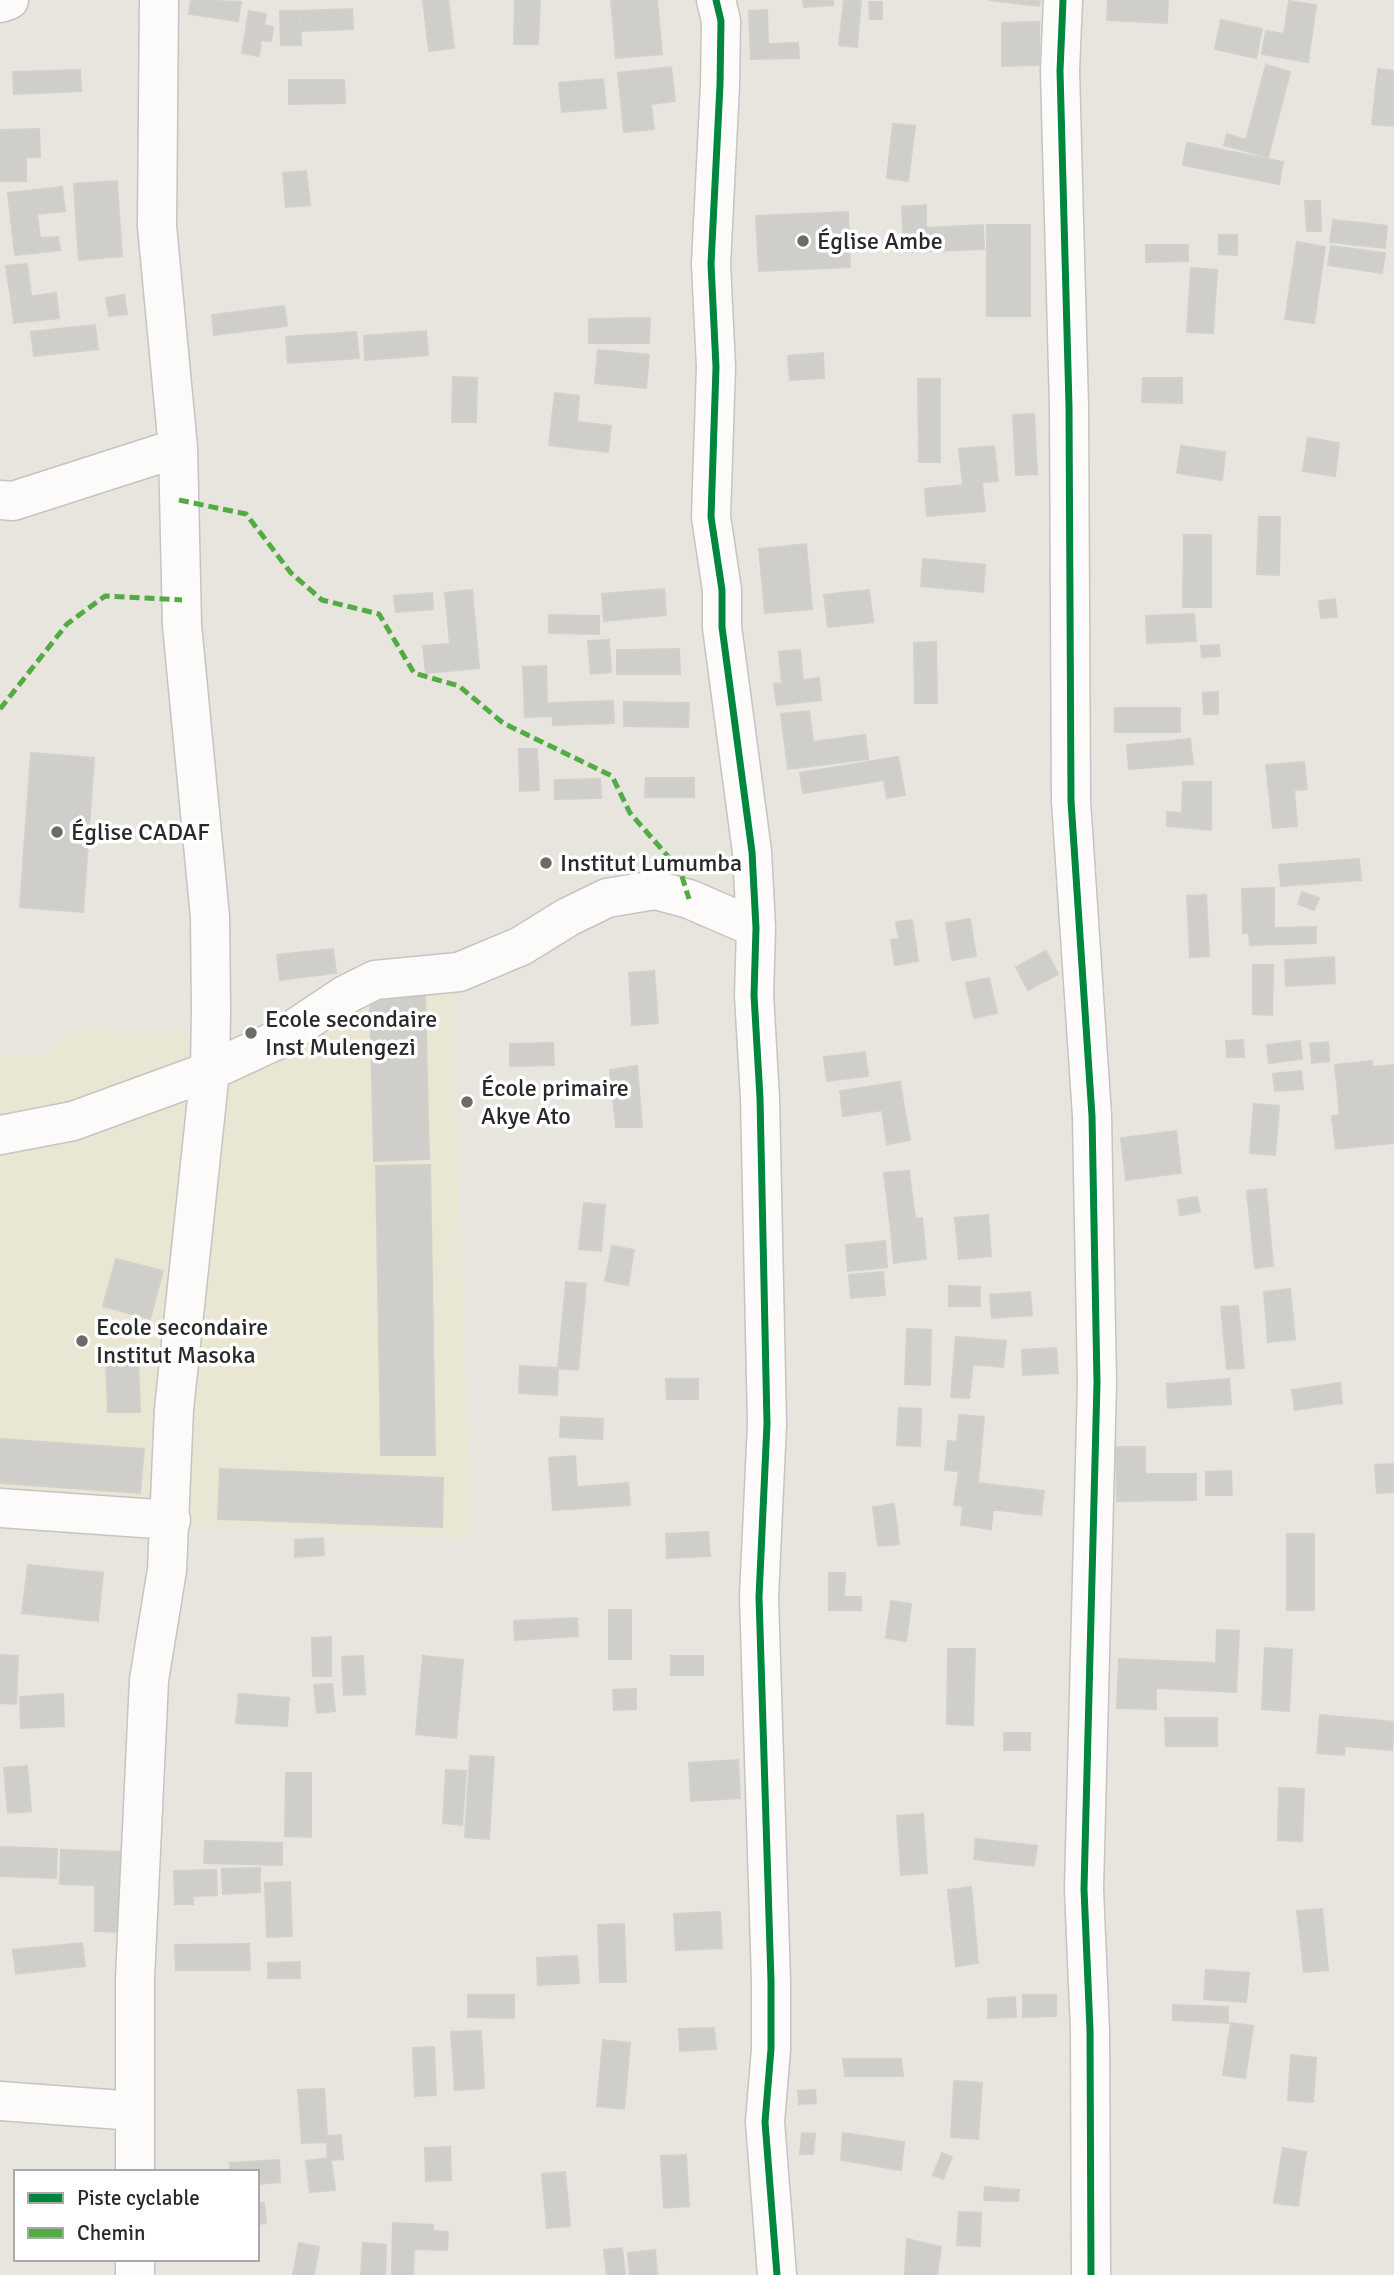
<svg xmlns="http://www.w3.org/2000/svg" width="1394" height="2275" font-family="Signika,sans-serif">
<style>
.education{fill:#eae6d4}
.building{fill:#d0ceca;stroke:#d2d0cb;stroke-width:2}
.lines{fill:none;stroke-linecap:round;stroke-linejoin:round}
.street-casing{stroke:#c5c4c3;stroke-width:41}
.street{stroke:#fcfbfa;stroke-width:38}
.quiet{stroke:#53ab44;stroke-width:5;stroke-dasharray:10 5;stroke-linecap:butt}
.cycleway-casing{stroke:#fff;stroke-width:11}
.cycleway{stroke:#00873e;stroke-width:7}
.poi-dot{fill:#6c6b68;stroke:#fff;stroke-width:2.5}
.labels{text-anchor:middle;stroke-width:7;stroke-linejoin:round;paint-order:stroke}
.poi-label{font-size:24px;fill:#292929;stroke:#fff;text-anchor:start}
</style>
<rect width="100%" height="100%" fill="#e8e5de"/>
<path class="education" d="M453 982 471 1539 182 1524 217 1081 374 990Z
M72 1029 187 1033 181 1185 147 1502 0 1497V1056L45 1055Z"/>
<path class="building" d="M191 0 241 2 238 21 189 14Z
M423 0H448L454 48 429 51Z
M515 0H540L538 44H514Z
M611 0H657L662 54 616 58Z
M803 0H833V5L804 7Z
M844 0H861L857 47 839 45Z
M989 0H1040L1039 6Z
M1108 0H1168L1167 23 1107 20Z
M1289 1 1316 5 1308 62 1262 54 1266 31 1284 34Z
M869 2H882V19H870Z
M352 9 353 29 301 31 300 11Z
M767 10 768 44 798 43 799 58 751 59 749 11Z
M249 11 266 14 264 25 273 27 271 41 261 40 259 56 242 53Z
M280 11H300L301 45H281Z
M1221 20 1262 29 1256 58 1215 49Z
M1039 22V65L1002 66V23Z
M1266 65 1290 72 1268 157 1224 145 1227 134 1246 140Z
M671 67 675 101 651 104 654 129 624 132 618 73Z
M1378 69 1394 71V126L1372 124Z
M80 70 81 91 14 94 13 72Z
M603 79 606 108 562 112 559 83Z
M289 80H344L345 103 289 104Z
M893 124 915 126 908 181 887 178Z
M39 129 40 157H26V151H0V130Z
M1187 143 1283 162 1279 184 1183 165Z
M0 151H26V181H0Z
M306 171 310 205 286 207 283 173Z
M117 181 119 215 76 218 74 184Z
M62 187 65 211 37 214 40 238 58 237 60 250 15 255 8 193Z
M1305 201H1320L1321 231H1307Z
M926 205V228L983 225 984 249 904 252 902 207Z
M848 212 850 267 759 271 756 216Z
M848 212 850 267 759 271 756 216Z
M119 215 122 256 79 260 76 218Z
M1333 220 1387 226 1385 248 1330 242Z
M987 225H1030V316H987Z
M1219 235H1237V255L1219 254Z
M1297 242 1325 247 1314 323 1285 319Z
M1146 245H1188V261L1146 262Z
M1331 246 1385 253 1382 273 1328 265Z
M27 264 31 296 11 299 6 266Z
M1191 268 1217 270 1213 333 1187 332Z
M56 293 59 318 14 323 11 299Z
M124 295 127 314 109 316 106 298Z
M284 306 287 326 214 335 212 315Z
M650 318 649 343H589V319Z
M95 325 98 349 34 356 31 332Z
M426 331 428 355 365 360 364 336Z
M356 332 359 358 288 363 286 337Z
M598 350 649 355 646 388 595 383Z
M823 353 824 378 790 380 788 356Z
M453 377 477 378 476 422H452Z
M1143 378H1182V403L1142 402Z
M918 379H940V462H919Z
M555 393 579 396 577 422 611 426 608 452 549 445Z
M1034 414 1037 474 1016 475 1013 415Z
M1308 438 1339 443 1335 476 1303 471Z
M994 446 998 481 982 482 985 511 927 516 925 489 963 485 959 449Z
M1181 446 1225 452 1222 480 1177 473Z
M1259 517H1280L1279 575 1257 574Z
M1184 535H1211V607H1183Z
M806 544 812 609 765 613 759 549Z
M923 559 985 565 983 592 921 586Z
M664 589 666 615 604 621 602 594Z
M472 590 479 668 426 673 423 646 450 644 445 593Z
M869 590 873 622 828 627 824 595Z
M432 593 433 609 396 612 394 596Z
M1335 599 1337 617 1321 618 1319 601Z
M1194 614 1196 641 1147 643 1146 616Z
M549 615 599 616V634L549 633Z
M609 640 611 672 591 674 588 641Z
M936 642 937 703H915L914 643Z
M1219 645 1220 656 1202 657 1201 646Z
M679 649 680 674H631V650Z
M617 650H631V674H617Z
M800 650 803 680 782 683 779 652Z
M546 666 547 704 552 703V716L525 717 523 667Z
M819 678 821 700 777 705 774 684Z
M1218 692V714H1204L1203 693Z
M613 701 614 723 553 725 552 703Z
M624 702 689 703 688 727 624 726Z
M1115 708H1180V732H1115Z
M809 711 813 742 865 735 868 759 788 769 781 714Z
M1190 739 1193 764 1129 769 1127 745Z
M519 749H537L539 790 520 791Z
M31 753 94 758 83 912 20 907Z
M31 753 94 758 83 912 20 907Z
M898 757 905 795 887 798 884 780 803 793 800 773Z
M1304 762 1307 789 1294 790 1297 826 1273 828 1266 765Z
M646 778H694V797H645Z
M600 779 601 798 555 799V780Z
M1183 782H1211V830L1167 826V812L1182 813Z
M1359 859 1361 880 1281 886 1279 865Z
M1274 888V928L1316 927V943L1250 945 1249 933H1243L1242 889Z
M1302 892 1319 898 1314 910 1298 904Z
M1206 895 1209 956 1190 957 1187 896Z
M970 919 976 956 952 960 946 923Z
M912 920 918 961 895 965 891 940 899 939 896 922Z
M333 949 336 973 280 980 277 955Z
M1046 951 1058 974 1028 990 1016 967Z
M1334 957 1335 983 1286 986 1285 960Z
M1253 965H1273L1272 1015 1253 1014Z
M654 971 658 1023 632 1025 629 973Z
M989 978 997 1013 974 1018 966 983Z
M425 994 429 1159 374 1161 370 995Z
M1243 1040 1244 1057H1227L1226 1041Z
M1300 1041 1302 1059 1269 1063 1267 1045Z
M1328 1042 1329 1061 1312 1063 1310 1044Z
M553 1043 554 1065 510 1066V1044Z
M865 1052 868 1076 827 1081 824 1057Z
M1372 1061V1067L1394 1065V1143L1336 1149 1332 1116 1340 1115 1335 1065Z
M637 1066 642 1127H616L610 1070Z
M1301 1071 1303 1089 1275 1091 1273 1074Z
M900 1082 904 1107 843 1116 840 1091Z
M1254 1104 1279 1106 1275 1155 1250 1153Z
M904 1107 910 1140 887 1144 882 1110Z
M1176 1131 1181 1173 1126 1180 1121 1138Z
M430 1165 435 1455H381L376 1166Z
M909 1171 915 1219 890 1222 884 1173Z
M1266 1189 1273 1266 1255 1268 1247 1191Z
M1197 1197 1200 1212 1180 1215 1178 1200Z
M584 1203 605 1205 601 1251 579 1249Z
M988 1215 991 1256 959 1259 955 1218Z
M922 1218 926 1259 894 1263 890 1222Z
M885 1241 887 1267 848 1271 846 1245Z
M612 1246 634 1250 628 1285 605 1281Z
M116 1259 163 1271 150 1319 103 1306Z
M883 1272 885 1295 851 1298 849 1275Z
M566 1282 586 1284 578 1370 558 1368Z
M949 1286 980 1287V1306H949Z
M1290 1289 1295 1339 1268 1342 1264 1292Z
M1030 1292 1032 1315 992 1318 990 1295Z
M1238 1306 1244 1368 1227 1369 1221 1307Z
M907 1329 931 1330 930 1385 905 1384Z
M956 1337 1006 1341 1003 1367 973 1364 969 1398 951 1397Z
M1056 1348 1058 1373 1023 1375 1022 1350Z
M138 1358 140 1412H108L106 1359Z
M520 1366 558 1368 557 1395 519 1393Z
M666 1379H698V1399H667Z
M1229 1379 1231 1404 1168 1408 1167 1384Z
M1340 1383 1342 1403 1295 1410 1292 1390Z
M899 1408 921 1409 920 1446 897 1445Z
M959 1415 984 1417 978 1483 1044 1491 1041 1515 954 1505 959 1471 945 1470 948 1441 957 1442Z
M561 1417 603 1419 602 1439 560 1437Z
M0 1439 144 1449 140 1493 0 1483Z
M1116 1447H1145V1474H1196V1500L1117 1501Z
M575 1456 577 1487 628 1483 630 1505 553 1510 549 1458Z
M1394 1464V1492L1377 1493 1375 1465Z
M220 1469 443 1478 442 1527 218 1519Z
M1231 1471 1232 1495H1206V1472Z
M894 1504 899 1544 878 1546 873 1507Z
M963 1506 993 1510 991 1529 961 1525Z
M708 1532 710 1556 667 1558 666 1534Z
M1287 1534H1314V1610H1287Z
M323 1538 324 1555 295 1557V1540Z
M28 1565 103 1573 98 1621 22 1613Z
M829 1573H845L844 1597H861V1610H829Z
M891 1601 911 1604 906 1641 886 1638Z
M609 1610H631V1659H609Z
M577 1618 578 1636 515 1640 514 1621Z
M1217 1630 1239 1631 1236 1692 1156 1688V1709L1117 1708 1119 1659 1216 1663Z
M331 1637V1676H313L312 1638Z
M1265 1648 1292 1650 1289 1711 1262 1709Z
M948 1649H975L973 1725 947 1724Z
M1 1655 18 1656 16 1704 0 1703Z
M363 1656 365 1694 344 1695 342 1657Z
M423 1656 463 1660 456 1738 416 1734Z
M671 1656H703V1675H671Z
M332 1684 335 1711 317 1713 314 1685Z
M636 1689V1709L614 1710 613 1690Z
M63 1694 64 1726 21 1728 20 1697Z
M239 1694 289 1698 287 1726 236 1723Z
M1320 1715 1394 1722 1392 1750 1345 1746 1344 1755 1317 1753Z
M1165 1718H1217V1746H1166Z
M1004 1733H1030V1750H1004Z
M470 1756 494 1757 489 1839 465 1837Z
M738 1760 740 1798 691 1801 689 1763Z
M27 1766 31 1811 8 1813 4 1768Z
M446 1770 466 1771 462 1825 443 1823Z
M286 1773H311V1837L285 1836Z
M1279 1788 1304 1789 1302 1841 1278 1840Z
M923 1814 927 1873 901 1875 897 1816Z
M976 1839 1037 1846 1034 1866 974 1859Z
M205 1841 282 1843V1865L204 1863Z
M0 1847 57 1849 56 1878 0 1876Z
M61 1850 125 1852 123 1932 95 1931V1885L60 1884Z
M260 1868V1892L223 1894 222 1869Z
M216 1870 217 1895 193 1896V1904H175L174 1871Z
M290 1882 292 1936 267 1937 265 1883Z
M971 1887 978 1963 956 1966 948 1890Z
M1322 1909 1328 1970 1304 1972 1297 1911Z
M720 1912 722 1948 676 1950 674 1914Z
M624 1924 626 1982H600L598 1925Z
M82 1943 85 1966 16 1974 13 1950Z
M249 1944 250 1970H176L175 1945Z
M577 1956 579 1983 538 1985 537 1958Z
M300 1962V1978H268V1963Z
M1206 1970 1249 1973 1246 2002 1204 1999Z
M468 1995H514V2018L468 2017Z
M1023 1995H1056V2016L1023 2017Z
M1015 1997 1016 2017 988 2018V1999Z
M1173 2005 1228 2007V2023L1173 2020Z
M1231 2023 1253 2026 1245 2078 1223 2075Z
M714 2028 716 2049 680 2051 679 2029Z
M481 2031 484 2088 455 2090 451 2032Z
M603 2040 630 2043 624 2109 597 2106Z
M434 2047 436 2095 415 2096 413 2048Z
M1291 2055 1316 2058 1313 2102 1288 2100Z
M843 2059H901L903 2076H845Z
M954 2081 982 2083 978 2139 951 2137Z
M324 2089 327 2136 341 2135 343 2159 331 2160 335 2190 310 2192 306 2161 328 2158 327 2142 302 2143 298 2090Z
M815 2090 816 2103 799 2104 798 2091Z
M802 2133 815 2134 813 2154H800Z
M843 2133 904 2142 901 2170 841 2160Z
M450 2147 451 2180 426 2181 425 2148Z
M1283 2148 1306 2152 1298 2206 1274 2203Z
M942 2153 952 2157 943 2179 933 2175Z
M686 2155 689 2206 664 2208 661 2156Z
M279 2160 280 2182 257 2184V2172H231L230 2163Z
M565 2172 570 2226 547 2228 542 2174Z
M985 2187 1019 2190 1018 2201 984 2200Z
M257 2203H264L266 2223 257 2224Z
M959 2212 981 2213 980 2246 957 2245Z
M393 2223 433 2225V2231L448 2232 447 2250 414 2249 413 2275H392Z
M907 2239 941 2247 937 2275H905Z
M299 2243 319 2247 314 2275H293Z
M363 2243 386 2245 385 2275H361Z
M622 2248 625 2275H607L604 2250Z
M655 2250 657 2275H630L628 2253Z"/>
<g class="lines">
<defs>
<path id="street" d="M716 0 721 21 720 85 711 264 716 367 711 517 722 590V627L752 852 756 928 754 995 760 1098 767 1424 759 1597 771 1981V2049L765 2122 777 2275
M1063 0 1060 71 1069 406 1071 801 1092 1116 1097 1383 1084 1889 1090 2030 1091 2275
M0 3 9 0
M0 500 13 501 178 448
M0 1135 73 1121 210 1071 279 1039 345 995 375 980 459 972 521 946 568 917 607 898 655 890 689 899 756 928
M0 1508 171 1520
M0 2101 135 2111
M135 2172V1978L149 1680 167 1570 174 1409 210 1071 211 1010 210 917 182 625 178 448 157 226 159 0
M135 2275V2259"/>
</defs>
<use href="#street" class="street-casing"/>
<use href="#street" class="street"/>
<path class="quiet" d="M179 500 246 514 291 573 322 600 379 614 414 673 459 686 503 723 612 776 630 813 680 870 689 899
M0 709 67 624 105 596 182 600"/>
<defs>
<path id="cycleway" d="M716 0 721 21 720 85 711 264 716 367 711 517 722 590V627L752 852 756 928 754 995 760 1098 767 1424 759 1597 771 1981V2049L765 2122 777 2275
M1063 0 1060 71 1069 406 1071 801 1092 1116 1097 1383 1084 1889 1090 2030 1091 2275"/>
</defs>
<use href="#cycleway" class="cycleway-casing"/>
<use href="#cycleway" class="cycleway"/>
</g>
<g class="poi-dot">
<circle cx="803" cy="241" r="7"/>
<circle cx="57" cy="832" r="7"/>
<circle cx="546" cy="863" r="7"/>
<circle cx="251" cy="1033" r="7"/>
<circle cx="467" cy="1102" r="7"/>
<circle cx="82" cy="1341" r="7"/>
</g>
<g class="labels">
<g class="poi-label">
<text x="817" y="249">Église Ambe</text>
<text x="71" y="840">Église CADAF</text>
<text x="560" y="871">Institut Lumumba</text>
<text x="265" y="1027">Ecole secondaire<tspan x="265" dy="28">Inst Mulengezi</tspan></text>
<text x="481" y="1096">École primaire<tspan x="481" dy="28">Akye Ato</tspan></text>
<text x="96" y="1335">Ecole secondaire<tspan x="96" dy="28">Institut Masoka</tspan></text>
</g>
</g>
<rect x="14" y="2170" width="245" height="91" fill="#ffffff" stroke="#a9a9a9" stroke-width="2"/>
<rect x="28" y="2193" width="35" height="10" fill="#00873e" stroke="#a9a9a9" stroke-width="2"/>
<text x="77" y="2205" font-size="21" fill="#292929">Piste cyclable</text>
<rect x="28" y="2228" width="35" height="10" fill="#53ab44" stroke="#a9a9a9" stroke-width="2"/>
<text x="77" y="2240" font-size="21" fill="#292929">Chemin</text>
</svg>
